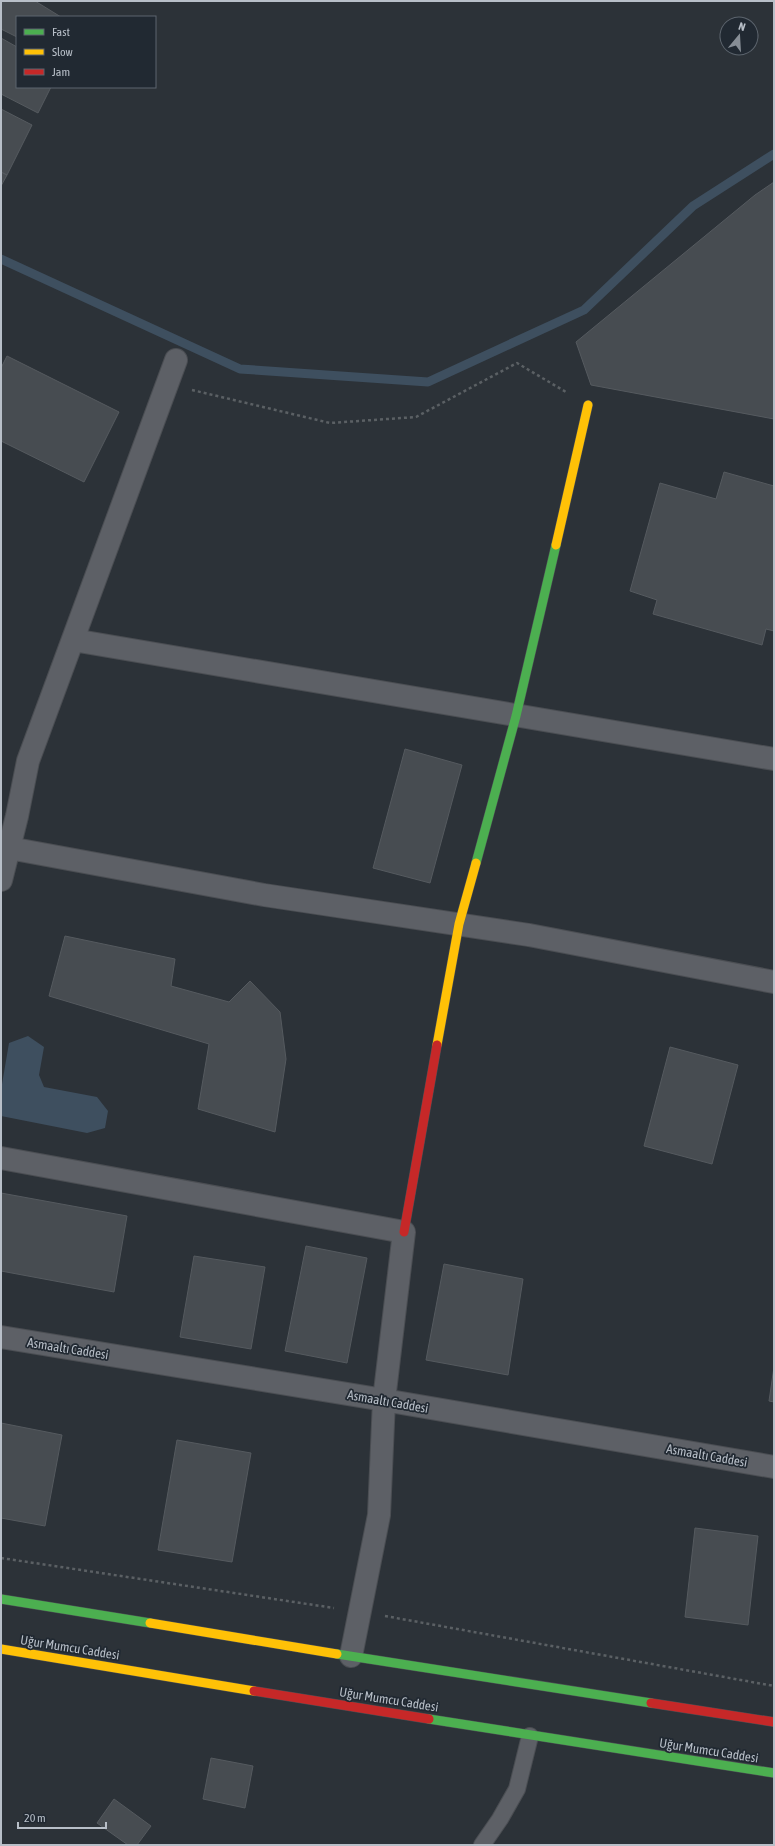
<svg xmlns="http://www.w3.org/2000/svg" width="775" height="1846" font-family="'Asap Condensed',sans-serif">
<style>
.water{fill:#3e4f5f}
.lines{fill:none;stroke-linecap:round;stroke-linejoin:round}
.stream{stroke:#3e4f5f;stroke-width:9}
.building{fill:#474c51;stroke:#555a5f}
.lane-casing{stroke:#4b4e53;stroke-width:18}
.street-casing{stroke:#4b4e53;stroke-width:24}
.fast-casing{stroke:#4b4e53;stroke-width:10}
.slow-casing{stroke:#4b4e53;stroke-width:10}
.jam-casing{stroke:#4b4e53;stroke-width:10}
.path{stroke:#5b6064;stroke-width:2.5;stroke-dasharray:3 3;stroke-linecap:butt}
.lane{stroke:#5d6066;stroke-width:16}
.street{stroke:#5d6066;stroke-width:22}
.fast{stroke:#4caf50;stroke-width:9}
.slow{stroke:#ffc107;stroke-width:9}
.jam{stroke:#c62828;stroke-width:9}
.labels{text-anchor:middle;stroke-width:3.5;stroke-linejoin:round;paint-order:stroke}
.street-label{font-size:13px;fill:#b8bfc8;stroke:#212932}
</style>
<rect width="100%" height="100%" fill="#2c3238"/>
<path class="water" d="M28 1036 44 1047 39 1075 44 1087 97 1097 108 1111 105 1128 87 1133 1 1116V1090L9 1043Z"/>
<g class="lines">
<path class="stream" d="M1 259 240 369 428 382 584 310 693 206 774 154"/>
</g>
<path class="building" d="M1 1H35L61 17H17V37L1 29Z
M1 38 17 47V87H51L38 113 1 94Z
M1 109 32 125 7 175 1 172Z
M1 172 7 175 1 186Z
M774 182V419L591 385 576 342 755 195Z
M7 356 119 412 84 482 1 441V368Z
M724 472 774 486V631L766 629 762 645 653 614 657 600 630 591 660 483 716 499Z
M405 749 462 765 430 883 373 868Z
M65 936 175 959 171 986 229 1002 250 981 280 1012 286 1059 275 1132 198 1109 209 1044 49 996Z
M670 1047 738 1065 712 1164 644 1146Z
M1 1193 127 1216 114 1292 1 1271Z
M306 1246 367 1258 347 1363 285 1351Z
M194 1256 265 1267 251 1349 180 1337Z
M444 1264 523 1279 508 1375 426 1360Z
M774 1367V1402L769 1401Z
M1 1423 62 1435 45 1526 1 1518Z
M177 1440 251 1453 232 1562 158 1550Z
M695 1528 758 1536 748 1625 685 1617Z
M211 1758 253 1766 245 1808 203 1799Z
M114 1799 151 1826 137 1845H128L97 1823Z"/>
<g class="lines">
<defs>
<path id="lane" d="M482 1845 500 1819 517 1789 530 1736"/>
<path id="street" d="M73 640 774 759
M1 843 9 848 264 895 529 935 774 982
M1 880 17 816 28 761 176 360
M1 1158 404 1232 384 1400 379 1515 351 1656
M1 1337 384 1400 774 1467"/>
<path id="fast" d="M476 863 516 716 556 545
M1 1599 150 1623
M337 1654 651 1703
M429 1719 774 1773"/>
<path id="slow" d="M556 545 588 405
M437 1045 459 924 476 863
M150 1623 337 1654
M1 1649 254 1691"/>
<path id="jam" d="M404 1232 437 1045
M254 1691 429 1719
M651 1703 774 1722"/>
</defs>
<use href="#lane" class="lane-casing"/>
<use href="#street" class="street-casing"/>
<use href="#fast" class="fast-casing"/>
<use href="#slow" class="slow-casing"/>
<use href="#jam" class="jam-casing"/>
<path class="path" d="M192 390 330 423 416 417 517 363 566 392
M1 1558 334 1608
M385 1616 774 1686"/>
<use href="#lane" class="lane"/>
<use href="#street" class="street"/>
<use href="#fast" class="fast"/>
<use href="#slow" class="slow"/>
<use href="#jam" class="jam"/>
</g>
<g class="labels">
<g class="street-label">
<text transform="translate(68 1348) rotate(9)" y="5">Asmaaltı Caddesi</text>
<text transform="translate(388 1401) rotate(10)" y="5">Asmaaltı Caddesi</text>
<text transform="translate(707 1455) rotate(10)" y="5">Asmaaltı Caddesi</text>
<text transform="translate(70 1647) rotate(9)" y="5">Uğur Mumcu Caddesi</text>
<text transform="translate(389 1699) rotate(9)" y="5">Uğur Mumcu Caddesi</text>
<text transform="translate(709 1750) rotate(9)" y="5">Uğur Mumcu Caddesi</text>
</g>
</g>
<rect width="775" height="1846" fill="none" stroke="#b8bfc8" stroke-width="4"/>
<rect x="16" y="16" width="140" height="72" fill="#212932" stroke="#5d656e"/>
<rect x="24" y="29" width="20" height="6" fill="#4caf50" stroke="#5d656e"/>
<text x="52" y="36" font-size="12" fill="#b8bfc8">Fast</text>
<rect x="24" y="49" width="20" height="6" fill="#ffc107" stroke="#5d656e"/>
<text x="52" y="56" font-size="12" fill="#b8bfc8">Slow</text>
<rect x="24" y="69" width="20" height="6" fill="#c62828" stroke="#5d656e"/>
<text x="52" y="76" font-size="12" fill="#b8bfc8">Jam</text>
<g transform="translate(739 36) rotate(18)"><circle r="19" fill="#212932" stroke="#5d656e"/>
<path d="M0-3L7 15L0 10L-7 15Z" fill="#878e96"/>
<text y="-6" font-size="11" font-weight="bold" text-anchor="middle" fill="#b8bfc8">N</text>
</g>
<path d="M18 1822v6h88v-6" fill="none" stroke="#b8bfc8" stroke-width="2"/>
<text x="24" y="1822" font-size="12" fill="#b8bfc8" stroke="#212932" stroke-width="3" paint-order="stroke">20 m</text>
</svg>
